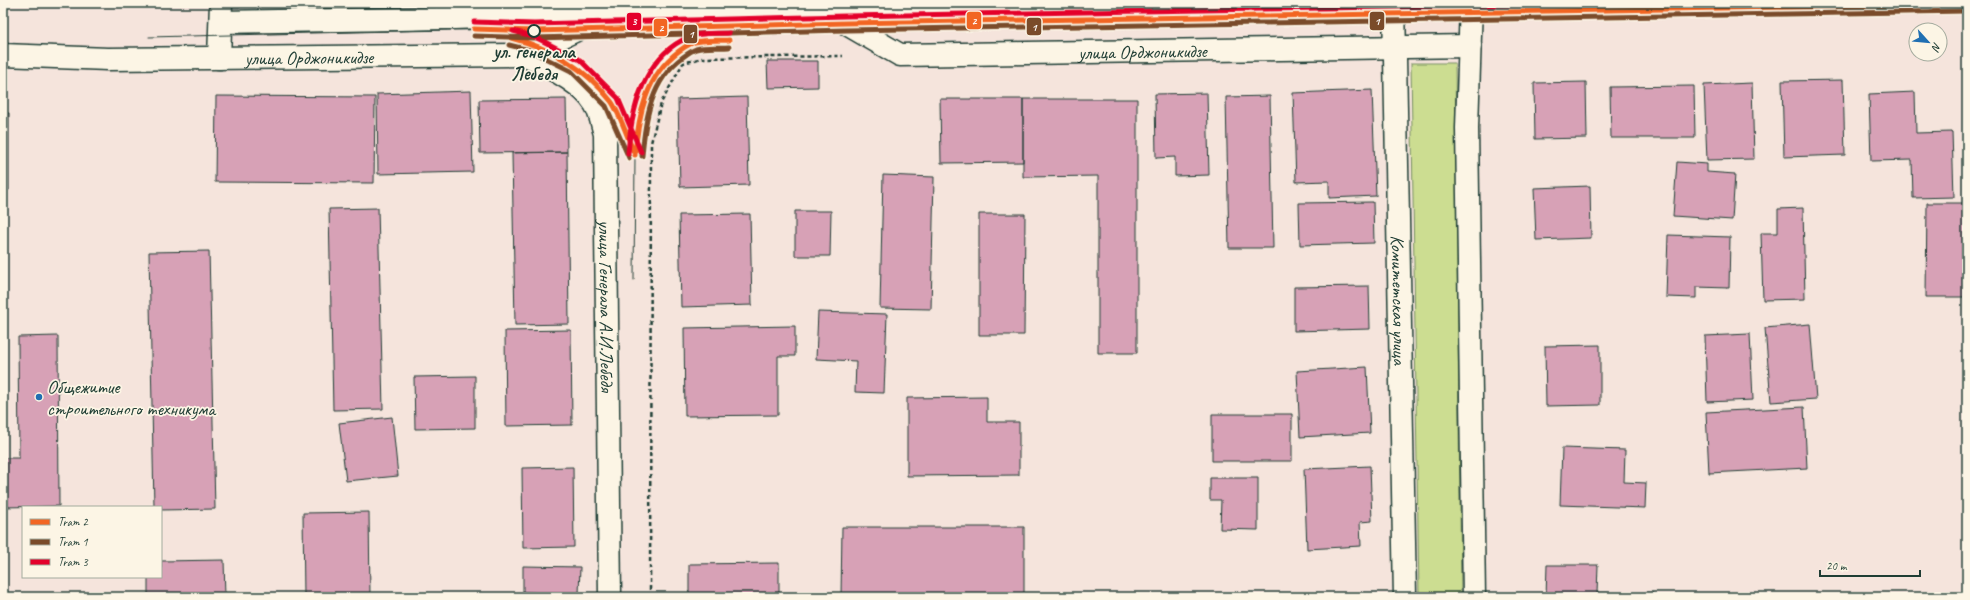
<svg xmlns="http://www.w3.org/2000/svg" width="1970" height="600" font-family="Caveat,sans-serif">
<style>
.green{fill:#ccdd91;stroke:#768d62}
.building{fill:#d7a1b6;stroke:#1f3d34}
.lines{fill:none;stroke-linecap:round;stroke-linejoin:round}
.minor-casing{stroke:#1f3d34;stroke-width:25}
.tertiary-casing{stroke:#1f3d34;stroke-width:25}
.path{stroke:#1f3d34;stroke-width:2.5;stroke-dasharray:4 3;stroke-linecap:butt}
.minor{stroke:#fcf5e5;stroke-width:22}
.tertiary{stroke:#fcf5e5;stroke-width:22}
.tram{stroke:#1f3d34;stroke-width:1}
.tram-1-casing{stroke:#fcf5e5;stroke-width:8}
.tram-2-casing{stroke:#fcf5e5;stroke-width:8}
.tram-3-casing{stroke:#fcf5e5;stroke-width:8}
.tram-1{stroke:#f26522;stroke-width:5}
.tram-2{stroke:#7a4b2a;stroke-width:5}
.tram-3{stroke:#e4002b;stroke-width:5}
.stop-dot{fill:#fcf5e5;stroke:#1f3d34;stroke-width:2}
.poi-dot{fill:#1f6fb2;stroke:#fcf5e5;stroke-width:1.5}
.labels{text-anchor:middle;stroke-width:3.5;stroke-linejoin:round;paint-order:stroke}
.stop-label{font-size:19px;font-weight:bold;fill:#1f3d34;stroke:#fcf5e5}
.street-label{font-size:19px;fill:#1f3d34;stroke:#fcf5e5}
.poi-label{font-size:19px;fill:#1f3d34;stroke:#fcf5e5;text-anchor:start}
.line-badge{stroke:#fcf5e5;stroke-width:1.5}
.badge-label{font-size:11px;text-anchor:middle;font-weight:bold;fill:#fff}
</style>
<rect width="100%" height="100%" fill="#f5e4dc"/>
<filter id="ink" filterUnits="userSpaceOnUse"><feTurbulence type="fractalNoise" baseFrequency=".025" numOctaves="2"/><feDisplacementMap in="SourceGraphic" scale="8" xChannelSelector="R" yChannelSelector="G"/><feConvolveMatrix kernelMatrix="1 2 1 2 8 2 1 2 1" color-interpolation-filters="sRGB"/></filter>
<g filter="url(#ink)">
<path class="green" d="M1411 63H1455L1461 597H1419Z"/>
<path class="building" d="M767 61H818V87L768 88Z
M1843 80 1845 155 1784 157 1782 81Z
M1586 82 1587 138 1535 139 1534 83Z
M1752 83 1754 159 1707 160 1704 85Z
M1694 86 1695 138H1611L1610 87Z
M1372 90 1376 196 1329 198V181L1296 182 1293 93Z
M471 91 473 172 378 174 377 94Z
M1915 92 1916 133 1952 132 1954 197 1913 198 1912 160 1871 161 1869 94Z
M1207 93 1209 175 1175 176V157L1156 158 1155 94Z
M216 96 375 97 374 183 215 182Z
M1270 96 1273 248H1229L1226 97Z
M747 97 749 185 680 187 678 99Z
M566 99 567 152 480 153 479 100Z
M940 99H1023V162L941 163Z
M1023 99H1137V353H1098V176L1023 177Z
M3 113H9V190H3Z
M567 152 569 324 515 325 512 153Z
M1677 162 1707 164V172L1735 174 1732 220 1673 216Z
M883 175 934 177 931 309 880 308Z
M1590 186 1591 238 1536 240 1534 188Z
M1373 202 1374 243 1300 245 1299 203Z
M1927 203H1967V297H1926Z
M378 208 383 409 333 410 329 209Z
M1803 208 1805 299 1763 300 1761 233H1778V209Z
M795 211H831L830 256H795Z
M750 214 752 305 681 307 679 215Z
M979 214H1025L1024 335H979Z
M1668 235 1730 237 1729 288 1696 287V298L1666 297Z
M209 251 215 509 161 510V507H154L149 252Z
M1369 286 1370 329 1294 331V287Z
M818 312 887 314 884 393 855 392 856 361 816 359Z
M1810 324 1816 399 1771 402 1765 328Z
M795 326V356H778V415L685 416 684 328Z
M571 330 572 425 506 426 505 331Z
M1750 334 1753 400 1707 402 1705 336Z
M58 336 59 506 3 507V458H19L18 337Z
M1600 345V405L1546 406 1545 346Z
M1367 367 1370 433 1300 437 1297 371Z
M475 376V428L415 429 414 377Z
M987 397V422H1019V475L907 476V398Z
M1804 407 1807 468 1709 473 1706 412Z
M1212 414H1292V461H1212Z
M392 417 398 476 346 481 339 423Z
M1562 448 1625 450 1624 482 1646 483 1645 508 1560 505Z
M1370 466 1372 521 1360 522 1361 546 1307 549 1304 469Z
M573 467 574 547 523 548 522 468Z
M1210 478H1258V530L1220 529 1221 500H1210Z
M369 512 370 597H304L303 513Z
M842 527H1024V597H841Z
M224 560 225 597H148V577H161V561Z
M779 563V597H689V564Z
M1547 565H1598L1597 593H1653V597H1546Z
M523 566 580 567 579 594 523 592Z"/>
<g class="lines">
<defs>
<g id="minor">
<path id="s1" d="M826 12 900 55 1470 46"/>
<path d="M221 22 1339 3"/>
<path id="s2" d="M3 55 108 59 523 55 600 19"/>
<path id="s3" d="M523 55C546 65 582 82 595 104 600 112 602 124 605 134L610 597"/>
<path d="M219 58 221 3"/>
</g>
<g id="tertiary">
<path id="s4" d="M1394 3 1405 597"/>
<path d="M1471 3 1467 128 1474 597"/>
</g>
</defs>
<use href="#minor" class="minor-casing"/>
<use href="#tertiary" class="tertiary-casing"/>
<path class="path" d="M650 597 651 143 661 103 683 63 702 58 843 56"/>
<use href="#minor" class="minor"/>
<use href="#tertiary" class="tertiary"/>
<path class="tram" d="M149 37 474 29
M634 280 635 155"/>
<defs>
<path id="tram-1" d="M474 29 534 31 846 23 1967 4
M511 38C551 48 586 69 611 101 619 111 629 142 635 155
M635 155C638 116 646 75 679 51 683 48 688 45 692 43 703 39 717 41 729 40"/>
<path id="tram-2" d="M474 36 534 38 846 30 1967 11
M509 45 529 50 571 71 606 106 629 158
M642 156C645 119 651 80 683 57 687 54 691 51 696 49 706 46 719 48 729 47"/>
<path id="tram-3" d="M474 22 534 24 846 16 1613 3
M513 31 533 36 580 60 618 98 641 152
M628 154C631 111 643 56 689 37 700 32 716 34 729 33"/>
</defs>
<use href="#tram-1" class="tram-1-casing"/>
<use href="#tram-2" class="tram-2-casing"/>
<use href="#tram-3" class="tram-3-casing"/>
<use href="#tram-1" class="tram-1"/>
<use href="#tram-2" class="tram-2"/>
<use href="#tram-3" class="tram-3"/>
</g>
</g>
<circle class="stop-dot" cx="534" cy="31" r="6"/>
<circle class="poi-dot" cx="39" cy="397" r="4"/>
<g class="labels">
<g class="stop-label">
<text x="534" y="58">ул. генерала<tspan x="534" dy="22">Лебедя</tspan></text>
</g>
<g class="street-label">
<text dy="7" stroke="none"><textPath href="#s1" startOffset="328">улица Орджоникидзе</textPath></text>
<text dy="7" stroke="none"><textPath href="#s2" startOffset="306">улица Орджоникидзе</textPath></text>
<text dy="7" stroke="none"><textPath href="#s4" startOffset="297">Комитетская улица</textPath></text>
<text dy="7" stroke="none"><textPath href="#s3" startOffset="292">улица Генерала А.И.Лебедя</textPath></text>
</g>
<g class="poi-label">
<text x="47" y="393">Общежитие<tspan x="47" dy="22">строительного техникума</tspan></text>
</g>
</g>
<g class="line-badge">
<rect x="966" y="11" width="16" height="19" rx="4" fill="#f26522"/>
<rect x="1369" y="11" width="16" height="20" rx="4" fill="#7a4b2a"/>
<rect x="626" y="12" width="16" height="19" rx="4" fill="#e4002b"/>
<rect x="1026" y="17" width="16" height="19" rx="4" fill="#7a4b2a"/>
<rect x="653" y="18" width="15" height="19" rx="4" fill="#f26522"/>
<rect x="683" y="24" width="15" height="20" rx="4" fill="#7a4b2a"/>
</g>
<g class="badge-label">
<text x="974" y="25">2</text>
<text x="1377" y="25">1</text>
<text x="634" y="25">3</text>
<text x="1034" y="31">1</text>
<text x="661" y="32">2</text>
<text x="691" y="38">1</text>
</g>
<rect width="1970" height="600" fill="none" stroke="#fcf5e5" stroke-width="16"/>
<rect x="8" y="8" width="1954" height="584" fill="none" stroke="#1f3d34" stroke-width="1.5" filter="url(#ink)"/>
<rect x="22" y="506" width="140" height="72" fill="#fcf5e5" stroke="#a4ab9e"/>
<rect x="30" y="519" width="20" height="6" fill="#f26522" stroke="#a4ab9e"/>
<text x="58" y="526" font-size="12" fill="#1f3d34">Tram 2</text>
<rect x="30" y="539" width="20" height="6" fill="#7a4b2a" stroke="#a4ab9e"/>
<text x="58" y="546" font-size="12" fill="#1f3d34">Tram 1</text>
<rect x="30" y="559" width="20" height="6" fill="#e4002b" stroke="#a4ab9e"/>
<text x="58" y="566" font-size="12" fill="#1f3d34">Tram 3</text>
<g transform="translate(1928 42) rotate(117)"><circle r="19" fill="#fcf5e5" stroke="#a4ab9e"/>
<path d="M0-3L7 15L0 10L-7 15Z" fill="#1f6fb2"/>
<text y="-6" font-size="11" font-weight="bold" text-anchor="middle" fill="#1f3d34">N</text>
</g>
<path d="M1820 570v6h100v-6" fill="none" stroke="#1f3d34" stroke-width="2"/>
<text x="1826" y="570" font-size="12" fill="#1f3d34" stroke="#fcf5e5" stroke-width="3" paint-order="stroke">20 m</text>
</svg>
